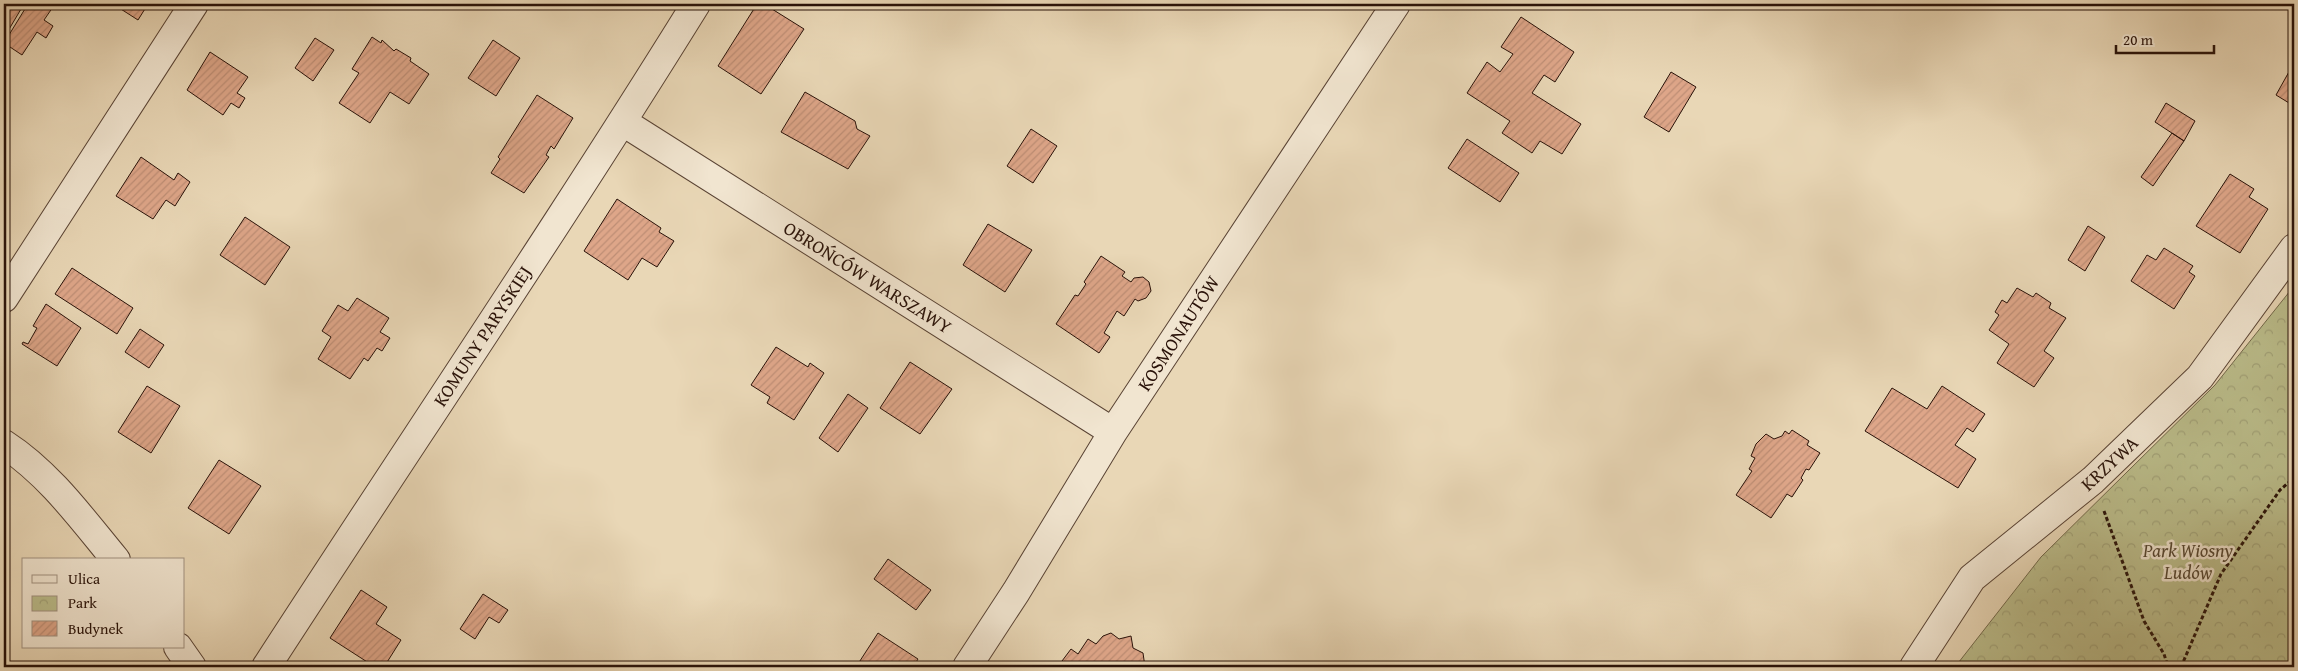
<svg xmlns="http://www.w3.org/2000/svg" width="2298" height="671" font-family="'Gentium Book Plus',serif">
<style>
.park{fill:url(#park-crowns);stroke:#72684a}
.building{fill:url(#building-hatch);stroke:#291209}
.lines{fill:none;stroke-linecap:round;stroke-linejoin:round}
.street-casing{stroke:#594334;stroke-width:30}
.path{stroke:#291209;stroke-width:3;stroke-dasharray:4 2.5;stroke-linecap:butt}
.street{stroke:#f1e5d0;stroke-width:28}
.labels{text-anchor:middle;stroke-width:5;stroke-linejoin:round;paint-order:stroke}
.street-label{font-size:19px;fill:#291209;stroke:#f1e5d0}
.park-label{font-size:19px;font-style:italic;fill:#554530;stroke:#f1e5d0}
</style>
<defs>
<pattern id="park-crowns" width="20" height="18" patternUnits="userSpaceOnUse" patternTransform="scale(1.25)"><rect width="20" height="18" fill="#bbbd8b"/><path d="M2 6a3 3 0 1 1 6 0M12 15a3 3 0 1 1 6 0" fill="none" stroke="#a1a177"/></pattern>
<pattern id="building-hatch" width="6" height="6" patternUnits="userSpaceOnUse" patternTransform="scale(1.25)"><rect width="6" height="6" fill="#dea689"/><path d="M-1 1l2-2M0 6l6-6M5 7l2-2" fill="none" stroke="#be8e75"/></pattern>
</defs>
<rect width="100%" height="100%" fill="#e9d7b6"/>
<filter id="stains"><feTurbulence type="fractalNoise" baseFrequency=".004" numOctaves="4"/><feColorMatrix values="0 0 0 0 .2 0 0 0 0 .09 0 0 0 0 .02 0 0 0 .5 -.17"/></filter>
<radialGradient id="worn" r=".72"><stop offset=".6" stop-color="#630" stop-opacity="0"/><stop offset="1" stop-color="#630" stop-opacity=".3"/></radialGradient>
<path class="park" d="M2294 286V667H1955L2041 557 2215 385Z"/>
<path class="building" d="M4 4H24L5 36 4 35Z
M28 4H55L44 20 53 26 46 38 37 32 22 55 4 43Z
M113 4H148L138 20Z
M757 4H764L804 29 761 94 718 66Z
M1521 17 1574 52 1555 82 1544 75 1532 93 1581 124 1562 154 1540 141 1532 153 1502 133 1510 121 1467 93 1487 62 1500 72 1513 54 1501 47Z
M372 37 381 43 382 40 394 51 396 49 411 58 410 61 429 74 409 104 390 92 370 123 339 103 359 73 352 69Z
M315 38 334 50 313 81 295 68Z
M493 40 520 58 496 96 468 78Z
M210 52 248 77 237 93 245 98 239 108 231 103 223 115 187 90Z
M2290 70 2294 73V106L2276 95Z
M1671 72 1696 87 1669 132 1644 117Z
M805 92 855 121 857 129 870 136 848 169 781 132Z
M537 95 573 118 554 149 551 146 546 155 549 157 524 193 491 173 500 159 498 157Z
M2166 103 2195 121 2184 141 2155 122Z
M1031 129 1057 146 1033 183 1007 166Z
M2172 133 2184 141 2153 186 2141 177Z
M1467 139 1519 173 1500 202 1448 168Z
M141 157 174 180 178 173 190 182 175 206 166 200 153 219 116 196Z
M2230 174 2254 189 2249 197 2268 209 2240 253 2196 226Z
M617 199 661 228 659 232 674 241 657 267 642 258 628 280 584 251Z
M245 217 290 247 265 285 220 255Z
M988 224 1032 250 1005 292 963 265Z
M2088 226 2105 237 2085 271 2068 260Z
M2164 248 2193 266 2189 272 2195 276 2174 309 2131 281 2147 255 2156 260Z
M1101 256 1125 272 1122 276 1131 282 1134 278 1143 277 1149 282 1151 291 1146 298 1138 301 1135 299 1124 316 1117 311 1104 333 1110 337 1099 353 1056 324 1075 295 1078 296 1086 284 1084 282Z
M72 268 133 308 117 334 55 294Z
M2017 288 2033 297 2036 293 2051 303 2049 308 2066 318 2044 351 2054 358 2034 387 1997 363 2009 344 1989 330 1999 315 1995 312 2002 300 2007 303Z
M357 298 389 318 380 332 390 338 382 351 377 348 368 361 364 358 350 379 318 359 331 337 322 331 338 305 348 311Z
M46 304 81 328 57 366 22 344 23 342 28 344 37 328 33 326Z
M140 329 164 345 149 368 125 352Z
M776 347 808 367 810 363 824 373 794 420 767 403 770 397 751 385Z
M910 362 952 389 920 434 880 408Z
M147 386 180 406 151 453 118 432Z
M1942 386 1985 414 1973 432 1967 428 1955 445 1976 459 1958 488 1865 431 1892 388 1927 409Z
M848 394 868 408 838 452 819 438Z
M1792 430 1809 441 1807 445 1820 453 1809 470 1806 469 1801 478 1803 480 1792 497 1787 494 1771 518 1736 495 1752 471 1749 469 1755 458 1751 456 1756 444 1766 434 1774 439 1782 436 1785 431 1789 434Z
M219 460 261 486 229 534 188 508Z
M888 559 931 590 916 610 874 579Z
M361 590 387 607 376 624 401 640 384 667H375L330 638Z
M483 594 508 610 499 623 489 617 475 639 460 629Z
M878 633 918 659 913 667H856Z
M1111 633 1119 639 1131 636 1133 648 1143 653 1145 667 1059 665 1071 649 1078 654 1088 639 1096 644 1103 636Z"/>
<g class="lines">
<defs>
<path id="street" d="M623 122 1113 432
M4 298 194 4
M4 444C49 473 82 519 116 560
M178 647 192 667
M266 667C409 446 557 228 696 4
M967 667 1016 592 1113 432 1396 4
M1914 667 1972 578 2093 480 2200 377 2294 248"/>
</defs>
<use href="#street" class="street-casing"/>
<path class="path" d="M2104 511 2144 621 2164 654 2168 667
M2181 667 2221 574 2280 490 2294 478
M2292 667 2294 646"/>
<use href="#street" class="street"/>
</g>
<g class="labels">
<g class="street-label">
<text transform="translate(868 277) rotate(32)" y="7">OBROŃCÓW WARSZAWY</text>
<text transform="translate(1178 333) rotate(-57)" y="7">KOSMONAUTÓW</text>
<text transform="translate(482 336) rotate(-57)" y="7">KOMUNY PARYSKIEJ</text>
<text transform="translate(2109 463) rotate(-43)" y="7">KRZYWA</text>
</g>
<g class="park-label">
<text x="2188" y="557">Park Wiosny<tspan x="2188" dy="22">Ludów</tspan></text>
</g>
</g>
<rect width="2298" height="671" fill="none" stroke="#e9d7b6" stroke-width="20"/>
<rect x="5" y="5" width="2288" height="661" fill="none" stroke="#291209" stroke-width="2.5"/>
<rect x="10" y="10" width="2278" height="651" fill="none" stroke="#291209"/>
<rect x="22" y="558" width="162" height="90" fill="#f1e5d0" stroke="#a19180"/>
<rect x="32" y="575" width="25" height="8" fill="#f1e5d0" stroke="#a19180"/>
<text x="68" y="584" font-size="15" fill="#291209">Ulica</text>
<rect x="32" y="596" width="25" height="15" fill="url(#park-crowns)" stroke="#a19180"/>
<text x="68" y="608" font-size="15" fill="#291209">Park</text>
<rect x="32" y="621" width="25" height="15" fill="url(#building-hatch)" stroke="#a19180"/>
<text x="68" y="634" font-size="15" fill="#291209">Budynek</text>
<path d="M2116 45v8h98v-8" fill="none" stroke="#291209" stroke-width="2.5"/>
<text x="2123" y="45" font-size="15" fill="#291209" stroke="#f1e5d0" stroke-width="4" paint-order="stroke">20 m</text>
<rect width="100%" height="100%" filter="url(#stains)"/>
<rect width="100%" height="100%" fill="url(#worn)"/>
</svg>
